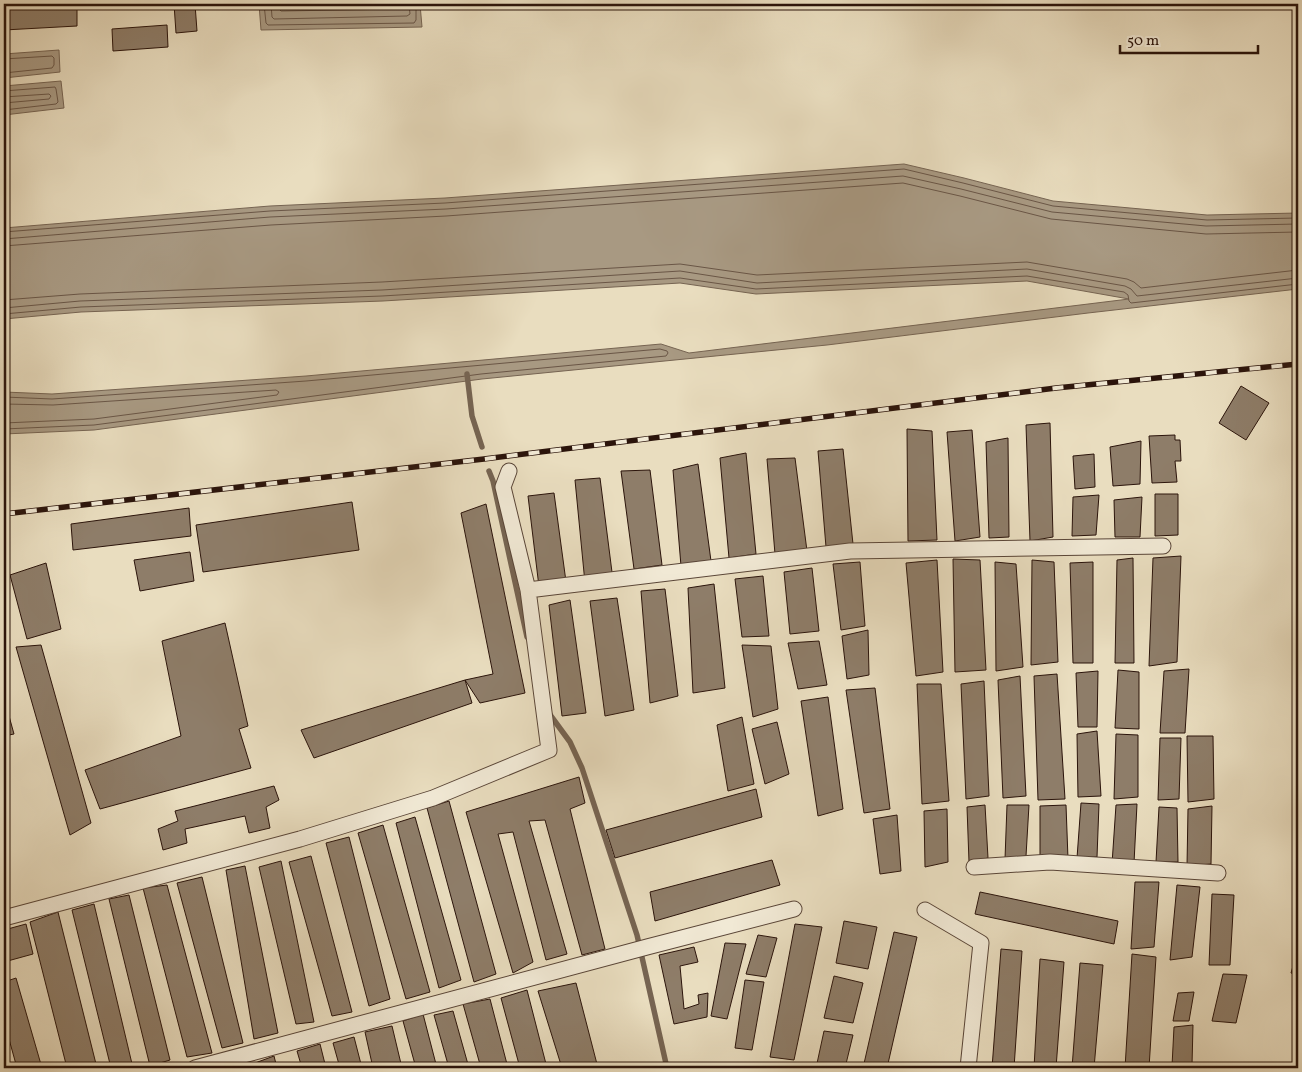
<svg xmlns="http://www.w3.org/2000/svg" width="1302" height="1072" font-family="Vollkorn,serif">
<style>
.water{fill:#a89982;stroke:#766452}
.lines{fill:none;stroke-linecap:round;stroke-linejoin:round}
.shore{stroke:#6a5646;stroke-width:1}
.stream{stroke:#766452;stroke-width:5.5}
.building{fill:#8e7d69;stroke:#2b140b}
.street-casing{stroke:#5a4638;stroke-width:17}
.street{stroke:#f1e9d5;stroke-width:15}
.rail-casing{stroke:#2b140b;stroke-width:5.5}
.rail{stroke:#f1e9d5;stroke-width:4;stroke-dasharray:11;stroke-linecap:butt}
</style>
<rect width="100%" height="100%" fill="#e9ddbf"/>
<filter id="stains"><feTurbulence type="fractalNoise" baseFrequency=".004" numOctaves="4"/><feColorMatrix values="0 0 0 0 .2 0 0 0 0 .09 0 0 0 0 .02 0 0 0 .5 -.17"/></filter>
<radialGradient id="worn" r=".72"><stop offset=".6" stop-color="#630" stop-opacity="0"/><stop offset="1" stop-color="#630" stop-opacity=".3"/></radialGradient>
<path class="water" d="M259 4H420L422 27 261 30Z
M59 50 60 72 4 78V54Z
M61 81 64 108 4 115V86Z
M904 164 964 178 1053 201 1207 215 1298 213V289L1088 313 827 345 482 379 94 430 4 434V392L52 394 306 376 661 344 689 353 1129 299 1027 281 756 294 680 283 383 301 81 312 4 319V228L270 206 445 198Z"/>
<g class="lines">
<path class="shore" d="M264 4 266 23 268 25 414 23 416 20V4
M271 4 272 17 274 19 407 16 410 14 409 4
M278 4 279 9 281 11 399 9 402 8V4
M4 59 52 56 54 58V65L52 68 4 73
M4 91 55 87 56 89 58 102 56 104 4 110
M4 97 49 94 51 96 49 99 4 103
M4 232 270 211 445 203 904 169 963 183 1053 206 1207 220 1298 218
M4 239 270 217 446 209 903 176 961 189 1052 212 1206 226 1298 224
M4 246 271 225 446 216 903 183 960 196 1051 219 1206 234 1298 232
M4 300 80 294 382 282 680 264 757 275 1027 262 1127 279 1134 282 1141 288 1298 270
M4 308 80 301 382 290 680 271 757 283 1027 269 1125 286 1131 289 1137 296 1298 278
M4 314 81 307 382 296 680 278 756 289 1027 276 1124 292 1128 295 1129 301 1131 303 1298 284
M4 397 52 399 306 381 660 349 667 351 668 353 666 356 481 374 94 425 4 429
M4 404 53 405 276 390 279 392 277 395 94 419 4 423"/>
<path class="stream" d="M467 374 472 416 482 447
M489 471 493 481 527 637
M548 712 570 742 582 768 637 935 667 1068"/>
</g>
<path class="building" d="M40 4H77V26L4 30V6Z
M174 4H195L197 31 176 33Z
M167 25 168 47 113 51 112 29Z
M1241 386 1269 403 1246 440 1219 423Z
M1050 423 1053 537 1030 541 1026 425Z
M907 429 932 431 937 540 908 541Z
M972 430 980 537 955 541 947 432Z
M1175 435V440H1180L1181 461H1175L1177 482 1152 483 1149 436Z
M1008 438 1009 537 989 538 986 442Z
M1141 441 1140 484 1113 486 1110 447Z
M843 449 853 544 826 547 818 451Z
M746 453 756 554 729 558 720 458Z
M1094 454 1095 487 1075 489 1073 456Z
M795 458 807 551 775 554 767 459Z
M698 464 711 561 681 566 673 470Z
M650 470 662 565 634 569 621 471Z
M600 478 613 580 585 583 575 480Z
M554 493 567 589 540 595 528 496Z
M1155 494H1178V535L1155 536Z
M1099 495 1096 535 1072 536 1073 497Z
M1142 497 1140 537H1115L1114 500Z
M352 502 359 550 203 572 196 525Z
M486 504 525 693 480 703 465 680 493 674 461 513Z
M189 508 191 536 73 550 71 524Z
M190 552 194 581 140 591 134 560Z
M1181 556 1177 662 1149 666 1153 558Z
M1133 558 1134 663H1115L1117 560Z
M953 559 980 560 986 670 955 672Z
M937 560 943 672 916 676 906 563Z
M1032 560 1054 562 1058 662 1031 665Z
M860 562 865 626 841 630 833 564Z
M995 562 1016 564 1023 667 996 671Z
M1093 562V663H1073L1070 563Z
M46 563 61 629 27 639 10 575Z
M812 568 819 631 790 634 784 572Z
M763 576 769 636 742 637 735 579Z
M714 584 725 688 693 693 688 588Z
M665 589 678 696 650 703 641 591Z
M617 598 634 710 605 716 590 601Z
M570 600 586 713 562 716 549 605Z
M225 623 248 726 239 729 251 768 100 809 85 770 181 736 162 641Z
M868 630 869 675 847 679 842 636Z
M819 641 827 685 798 689 788 643Z
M41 645 91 823 70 835 16 647Z
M742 645 771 646 778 709 753 717Z
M1189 669 1185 733H1160L1164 671Z
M1118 670 1139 672V729L1115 728Z
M1098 671 1097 727H1078L1076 673Z
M1057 674 1065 799 1038 800 1034 676Z
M1020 676 1026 796 1003 798 998 680Z
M465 680 472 703 314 758 301 730Z
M984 681 989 796 966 799 961 684Z
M917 684H941L949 801 922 804Z
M875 688 890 809 864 813 846 690Z
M828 697 843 809 818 816 801 701Z
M4 698 14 734 4 736Z
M742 717 754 784 728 791 717 725Z
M777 722 789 774 765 784 752 729Z
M1097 731 1101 796 1078 797 1077 734Z
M1116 734 1138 735V797L1114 799Z
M1187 736H1213L1214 799 1188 802Z
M1160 738H1181L1179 799 1158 800Z
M579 777 585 803 570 809 605 949 582 955 545 820 529 821 567 954 546 960 513 832 498 834 533 962 513 973 466 812Z
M274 786 279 800 266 807 270 828 249 833 245 816 185 829 187 843 163 850 158 829 178 821 175 811Z
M756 789 762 817 615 858 606 830Z
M449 801 496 974 474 982 427 808Z
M1081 803 1099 804 1097 857 1077 858Z
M1137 804 1134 863 1112 864 1116 805Z
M985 805 988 858 969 862 967 807Z
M1007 805H1029L1026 856 1005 859Z
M1066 805 1068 859 1040 860V806Z
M1212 806 1211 864 1187 866 1188 809Z
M1159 807 1177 808 1178 862H1156Z
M947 809 948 862 925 867 924 811Z
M897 815 901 871 880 874 873 819Z
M415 817 461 980 439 988 396 823Z
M383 825 430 992 406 999 358 833Z
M349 837 390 999 369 1006 326 843Z
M311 856 352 1012 332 1016 289 862Z
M772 860 780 885 655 921 650 892Z
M281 861 314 1022 296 1024 259 867Z
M245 866 278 1033 254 1039 226 870Z
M202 877 243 1043 222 1048 177 883Z
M1135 882H1159L1154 947 1131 949Z
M167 885 212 1053 187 1057 143 888Z
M1177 885 1200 887 1192 957 1170 960Z
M980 892 1118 921 1114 944 975 914Z
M1212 894 1234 895 1230 965H1209Z
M129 895 170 1060 150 1066 109 899Z
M94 904 133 1068H111L72 910Z
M58 912 97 1068H67L30 922Z
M844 921 877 927 868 969 836 963Z
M26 924 33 954 4 962V930Z
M795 924 822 927 794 1060 770 1057Z
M894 932 917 937 887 1068H863Z
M758 935 777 938 766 977 746 974Z
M725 943 746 944 727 1019 711 1016Z
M694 947 698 962 680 966 684 1009 699 1004 698 995 708 993 707 1017 674 1024 659 955Z
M1001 949 1022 951 1014 1068H992Z
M1298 949V975L1291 973Z
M1132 954 1156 957 1149 1068H1125Z
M1040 959 1064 962 1056 1068H1034Z
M1080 963 1103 965 1094 1068H1072Z
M1223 974 1247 975 1236 1023 1212 1021Z
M834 976 863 983 853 1023 824 1018Z
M16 978 42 1068H17L4 1021V982Z
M745 980 764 982 752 1050 735 1048Z
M576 983 598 1068H562L538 991Z
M527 990 546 1064 528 1068H520L501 998Z
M1194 992 1189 1021H1173L1178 993Z
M490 999 508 1068H481L463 1004Z
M453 1011 469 1068H449L434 1015Z
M423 1014 437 1068H416L403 1021Z
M1193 1025 1192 1065 1172 1066 1174 1027Z
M392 1026 402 1068H373L365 1032Z
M824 1031 853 1035 845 1068H816Z
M354 1037 362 1068H340L333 1043Z
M320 1044 326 1068H302L297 1051Z
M274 1056 277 1068H256L255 1063Z"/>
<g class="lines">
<defs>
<path id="street" d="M528 590 850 551 1163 546
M974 867 1050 862 1218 873
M925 910 981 943 968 1068
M4 918 300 839 433 798 549 750 528 590 503 487 509 471
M195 1068 647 947 794 909"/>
</defs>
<use href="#street" class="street-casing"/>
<use href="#street" class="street"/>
<defs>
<path id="rail" d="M4 514 484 459 1056 388 1298 364"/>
</defs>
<use href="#rail" class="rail-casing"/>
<use href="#rail" class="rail"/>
</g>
<rect width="1302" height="1072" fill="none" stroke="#e9ddbf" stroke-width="20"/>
<rect x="5" y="5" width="1292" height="1062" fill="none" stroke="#2b140b" stroke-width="2.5"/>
<rect x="10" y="10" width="1282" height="1052" fill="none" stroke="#2b140b"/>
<path d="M1120 45v8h138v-8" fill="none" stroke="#2b140b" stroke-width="2.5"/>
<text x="1127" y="45" font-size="15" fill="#2b140b" stroke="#f1e9d5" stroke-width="4" paint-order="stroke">50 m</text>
<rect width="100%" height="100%" filter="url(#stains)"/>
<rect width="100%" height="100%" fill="url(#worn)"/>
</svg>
